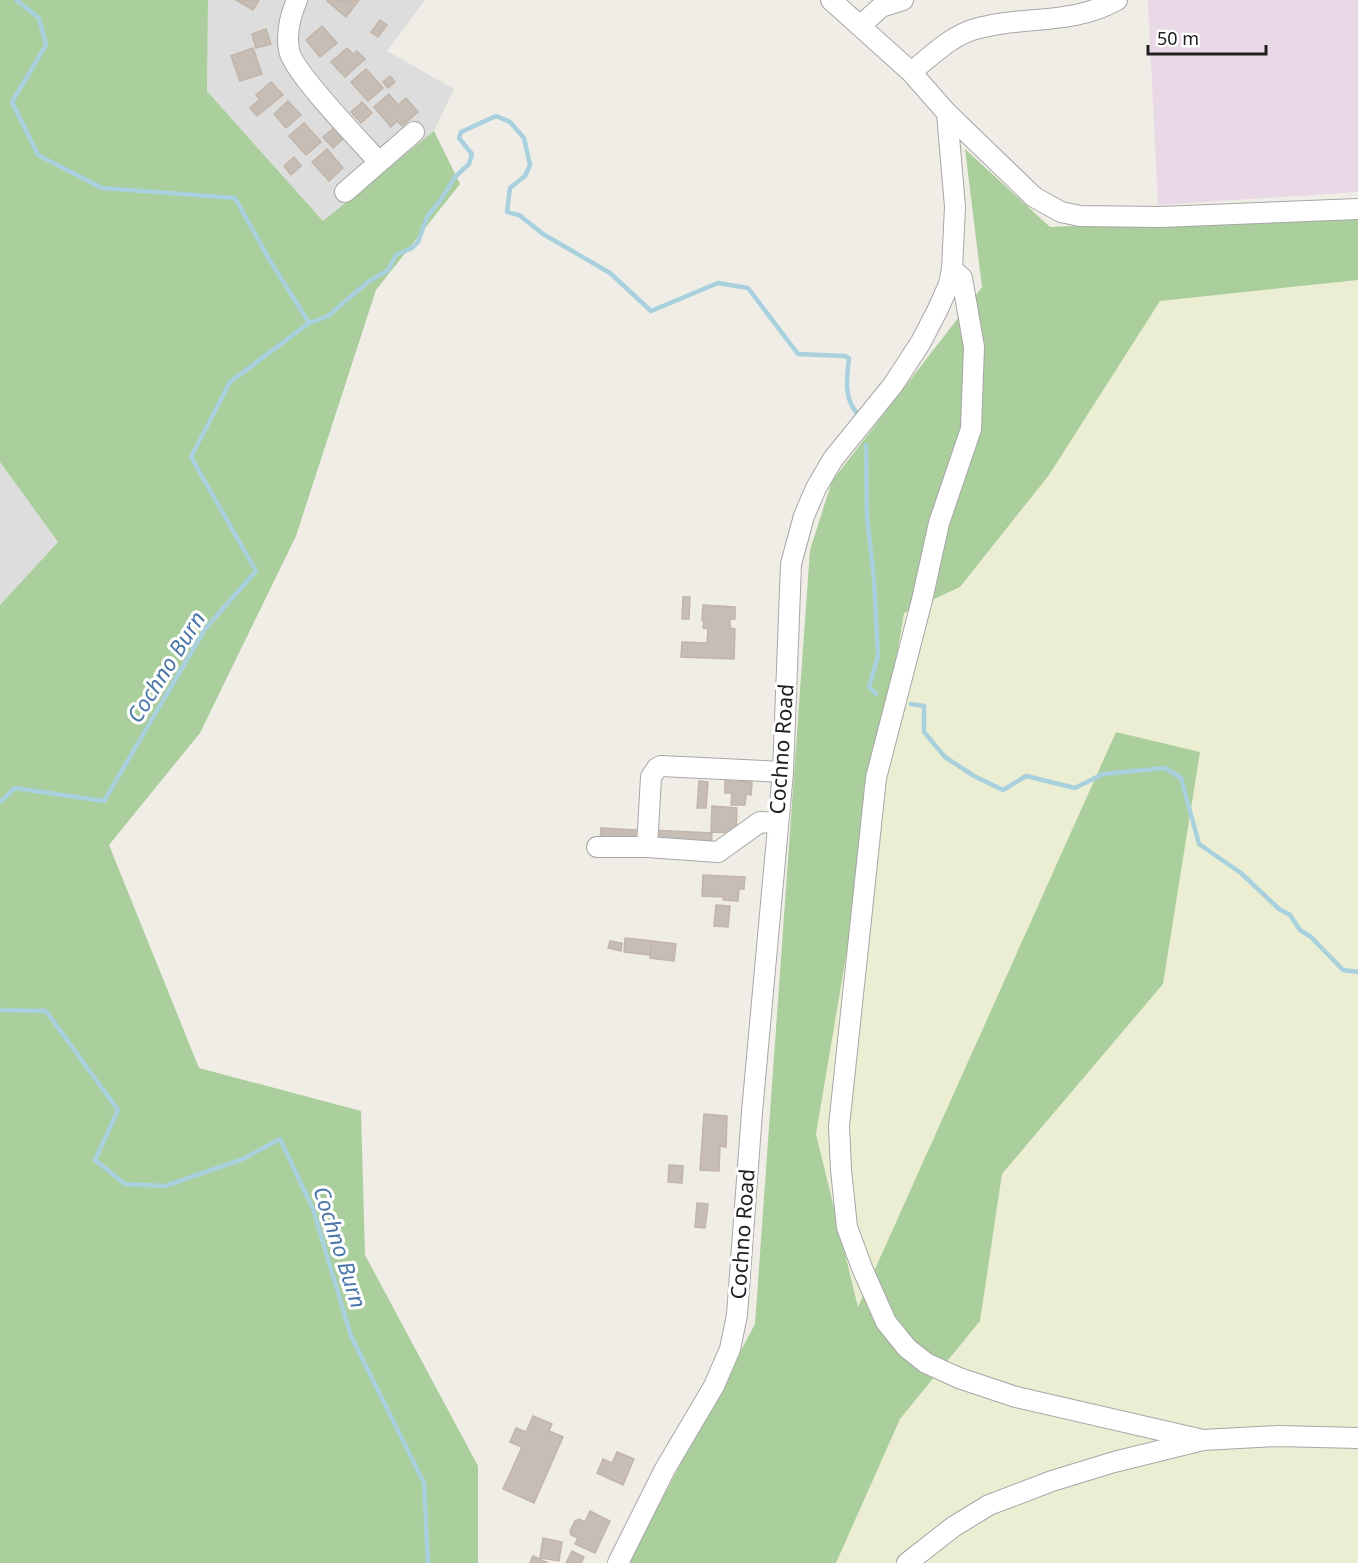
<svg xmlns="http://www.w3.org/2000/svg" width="1358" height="1563" font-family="'Noto Sans',sans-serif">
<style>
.residential{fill:#dedddd}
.industrial{fill:#e9d9e6}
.farmland{fill:#eceed3}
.forest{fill:#aacf9c}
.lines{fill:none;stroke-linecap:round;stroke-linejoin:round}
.stream{stroke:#a8d0dd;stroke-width:4.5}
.building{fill:#c5bdb6;stroke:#c2b5a9;stroke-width:1.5}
.minor-casing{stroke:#a7a7a7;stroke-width:22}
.minor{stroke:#fff;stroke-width:20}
.labels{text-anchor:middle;stroke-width:6;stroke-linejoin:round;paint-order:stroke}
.street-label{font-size:21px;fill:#202020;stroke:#fff}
.water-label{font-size:22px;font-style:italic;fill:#4a77a7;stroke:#fff}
</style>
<rect width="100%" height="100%" fill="#f0ede7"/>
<path class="residential" d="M208 0H425L387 51 454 89 434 131 323 221 207 91Z
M0 462 58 542 0 605Z"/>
<path class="industrial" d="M1148 0H1358V192L1158 205Z"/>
<path class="farmland" d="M1358 280V1563H836L900 1419 980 1321 1002 1174 1163 984 1116 733 859 1308 816 1134 904 612 960 587 1049 475 1160 300Z"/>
<path class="forest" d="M0 0H208L207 91 323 221 434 131 460 184 376 290 296 536 200 733 109 845 199 1068 361 1111 365 1255 478 1466V1563H0V605L58 542 0 462Z
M965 149 1050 227 1358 213V280L1160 301 1049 475 960 587 904 613 816 1134 858 1307 1116 732 1200 752 1163 984 1002 1174 980 1321 900 1419 836 1563H628L755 1324 810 550 832 481 982 287Z"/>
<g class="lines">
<path class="stream" d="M309 323 328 316 368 282 388 270 396 255 412 248 418 242 427 217 442 198 455 177 469 164 472 154 459 138 461 132 496 116 510 122 524 138 530 165 525 176 510 188 507 212 519 215 543 234 610 273 651 311 718 283 748 288 798 354 845 356 849 358C847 375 843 400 858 414
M866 445 867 517 874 579 878 656 869 687 876 694
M911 704 924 706V732L945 757 974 776 1003 790 1026 776 1075 788 1103 774 1165 768 1181 778 1199 844 1241 873 1279 909 1290 915 1300 930 1311 937 1343 970 1358 972
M0 802 15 788 104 801 205 629 256 571 191 457 230 382 309 323 269 259 235 198 102 188 38 155 12 102 46 45 39 18 16 0
M0 1010 46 1011 118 1110 95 1160 125 1184 165 1186 243 1159 280 1139 313 1209 351 1336 424 1483 428 1563"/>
</g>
<path class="building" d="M236 0H259L253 10Z
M328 0H359L346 17 327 1Z
M380 20 387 25 378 37 371 32Z
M322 26 337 43 320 57 306 40Z
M266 29 271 44 256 48 252 34Z
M253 48 262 74 240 81 231 56Z
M347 48 353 54 357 51 365 59 345 77 331 62Z
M366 69 383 88 368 101 351 82Z
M390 76 395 82 388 88 383 82Z
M271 82 283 95 257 116 250 108 260 99 256 95Z
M389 94 398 105 406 98 418 112 402 126 397 121 391 127 374 107Z
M288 101 301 115 286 128 274 114Z
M362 102 372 113 361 123 351 112Z
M304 123 321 142 306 155 289 136Z
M335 127 344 138 333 148 323 137Z
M327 149 343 168 329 181 312 162Z
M294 157 301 166 291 175 284 166Z
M683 597H690L689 619H682Z
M703 605 735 607V619H730V628L735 629 734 659 681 657 682 642 707 643 708 629 703 628 704 621H702Z
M699 781 708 782 706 808H697Z
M725 781 752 782 751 795 746 794 745 805H731L732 793H725Z
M712 806 737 808 736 833 711 832Z
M601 828 636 830 635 844 600 842Z
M649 830 712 833 711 848 649 845Z
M703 875 745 877 744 889H739L738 901 723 900 724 897 702 896Z
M716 905 730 906 728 927 714 926Z
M625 938 652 941 650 955 624 952Z
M610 941 622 943 621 951 608 948Z
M652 941 676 944 674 961 650 958Z
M704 1114 727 1116 726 1147 720 1146 719 1171 700 1170Z
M669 1165 683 1166 682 1183 668 1182Z
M697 1203 708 1204 705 1228 695 1227Z
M533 1416 552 1424 549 1431 563 1437 534 1503 503 1489 522 1447 510 1442 516 1428 526 1432Z
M617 1452 634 1459 623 1485 597 1473 603 1459 612 1463Z
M590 1511 610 1521 595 1553 575 1544 578 1538 571 1535 570 1531 575 1521 579 1519 585 1522Z
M543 1538 562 1542 559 1561 540 1558Z
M572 1551 584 1557 581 1563H566Z
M533 1556 548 1563H530Z"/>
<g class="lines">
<defs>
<path id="minor" d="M297 0C290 16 286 32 289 50 292 71 361 142 379 162
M860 26 881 7 903 0
M911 72C929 58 950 37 972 30 1021 15 1071 26 1117 0
M947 113 1034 197 1061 212 1080 216 1160 217 1358 209
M345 192 414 132
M952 269 962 278 974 347 971 429 939 523 922 600 876 778 839 1126 841 1170 847 1227 862 1268 886 1322 907 1348 926 1363 959 1378 1016 1397 1203 1440
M597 847H647L651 777 657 768 661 766 783 772
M647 847 718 852 760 822 777 823
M618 1563 665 1469 714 1386 730 1349 737 1315 752 1112 783 772 791 564 804 516 816 488 833 459 893 385 921 342 938 309 949 284 952 269 955 207 947 113 911 72 831 0
M907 1563 953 1527 989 1505 1052 1481 1114 1462 1203 1440 1278 1436 1358 1438"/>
</defs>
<use href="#minor" class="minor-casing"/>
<use href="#minor" class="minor"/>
</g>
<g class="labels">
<g class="street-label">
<text transform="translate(782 749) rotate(-86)" y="7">Cochno Road</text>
<text transform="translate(743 1234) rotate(-86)" y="7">Cochno Road</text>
</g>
<g class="water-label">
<text transform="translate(166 667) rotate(-58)" y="8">Cochno Burn</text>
<text transform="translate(340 1247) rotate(72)" y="8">Cochno Burn</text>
</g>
</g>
<path d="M1148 45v9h118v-9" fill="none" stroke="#202020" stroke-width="3"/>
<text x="1157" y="45" font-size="18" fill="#202020" stroke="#ffffff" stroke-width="4.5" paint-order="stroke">50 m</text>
</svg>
